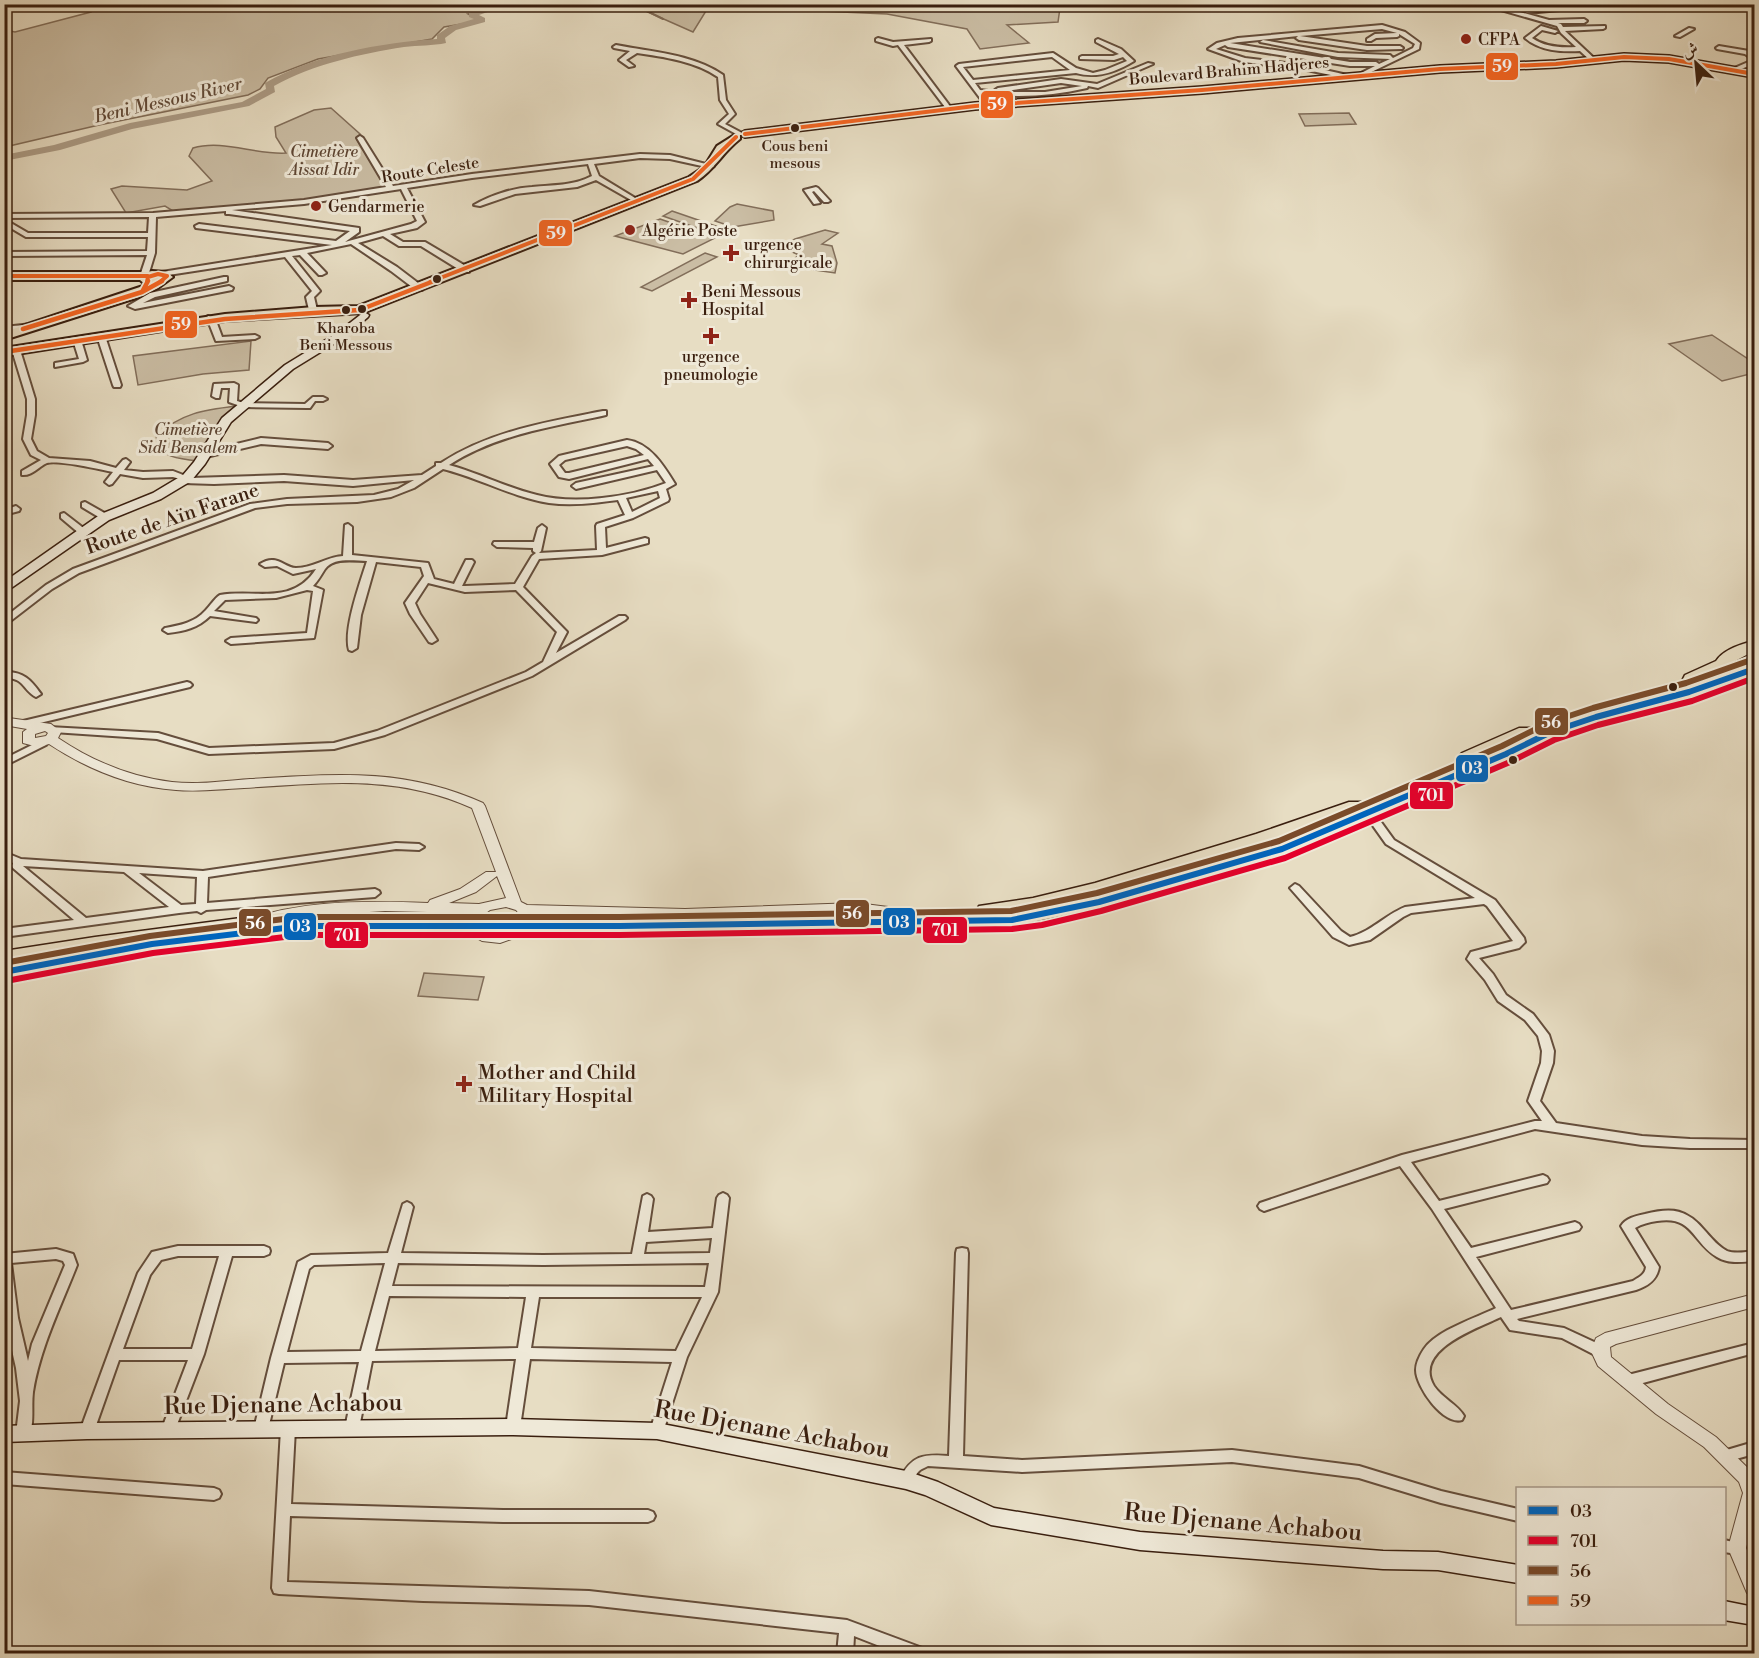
<svg xmlns="http://www.w3.org/2000/svg" width="1759" height="1658" font-family="'Libre Bodoni',Amiri,serif">
<style>
.green{fill:#cabda4;stroke:#826e5a;stroke-width:1.5}
.lines{fill:none;stroke-linecap:round;stroke-linejoin:round}
.stream{stroke:#7e6a56;stroke-width:2}
.river{fill:#ac9c86;fill-rule:evenodd}
.trunk-tunnel{stroke:#c4b79f;stroke-width:18;stroke-dasharray:18 9;stroke-linecap:butt}
.minor-casing{stroke:#654e3c;stroke-width:4}
.tertiary-casing{stroke:#654e3c;stroke-width:2}
.secondary-casing{stroke:#3a1f0f;stroke-width:3}
.primary-casing{stroke:#3a1f0f;stroke-width:4}
.trunk-casing{stroke:#3a1f0f;stroke-width:3}
.minor{fill:#efe9d8;fill-rule:evenodd}
.tertiary{fill:#efe9d8;fill-rule:evenodd}
.secondary{fill:#efe9d8;fill-rule:evenodd}
.primary{fill:#e7ddc3;fill-rule:evenodd}
.trunk{fill:#e7ddc3;fill-rule:evenodd}
.bus-1-casing{stroke:#efe9d8;stroke-width:10}
.bus-2-casing{stroke:#efe9d8;stroke-width:10}
.bus-3-casing{stroke:#efe9d8;stroke-width:10}
.bus-4-far1-casing{stroke:#efe9d8;stroke-width:7}
.bus-4-casing{stroke:#efe9d8;stroke-width:8}
.bus-1{stroke:#0065bd;stroke-width:6}
.bus-2{stroke:#e4002b;stroke-width:6}
.bus-3{stroke:#7a4b2a;stroke-width:6}
.bus-4-far1{stroke:#f26522;stroke-width:4}
.bus-4{stroke:#f26522;stroke-width:4.5}
.poi-dot{fill:#8f2418;stroke:#efe9d8;stroke-width:2}
.bus-dot{fill:#3a1f0f;stroke:#efe9d8;stroke-width:2}
.labels{text-anchor:middle;stroke-width:6;stroke-linejoin:round;paint-order:stroke}
.far-bus-label{font-size:15px;fill:#3a1f0f;stroke:#efe9d8}
.far-poi-label{font-size:16px;fill:#3a1f0f;stroke:#efe9d8;text-anchor:start}
.far-street-label{font-size:16px;fill:#3a1f0f;stroke:#efe9d8}
.far-park-label{font-size:16px;font-style:italic;fill:#5e4634;stroke:#efe9d8}
.far-water-label{font-size:18px;font-style:italic;fill:#624b39;stroke:#efe9d8}
.street-label{font-size:20px;fill:#3a1f0f;stroke:#efe9d8}
.poi-label{font-size:20px;fill:#3a1f0f;stroke:#efe9d8;text-anchor:start}
.near-street-label{font-size:24px;fill:#3a1f0f;stroke:#efe9d8}
.line-badge{stroke:#efe9d8;stroke-width:2}
.badge-label{font-size:16px;text-anchor:middle;font-weight:bold;fill:#fff}
</style>
<rect width="100%" height="100%" fill="#e7ddc3"/>
<filter id="stains"><feTurbulence type="fractalNoise" baseFrequency=".00333" numOctaves="4"/><feColorMatrix values="0 0 0 0 .2 0 0 0 0 .09 0 0 0 0 .02 0 0 0 .5 -.17"/></filter>
<radialGradient id="worn" r=".72"><stop offset=".6" stop-color="#630" stop-opacity="0"/><stop offset="1" stop-color="#630" stop-opacity=".3"/></radialGradient>
<path class="green" d="M100 5V4L527 5 468 14 477 19 474 22 444 27 432 39 318 59 268 78 260 89 248 95 99 125 5 147V30L15 32 91 12Z
M632 5V4L1090 5 1060 8 1058 22 1007 25 1029 43 980 49 967 29 887 14 709 6 693 32Z
M331 108 360 134 357 140 387 189 306 201 173 211 165 206 126 213 111 189 122 186 187 190 212 181 189 156 193 148C223 139 255 155 286 153L276 137 275 127 314 110Z
M1349 113 1356 124 1305 126 1299 114Z
M737 204 773 211 774 220 733 227 715 221 730 207Z
M672 211 730 231 720 236 663 216Z
M660 219 715 238 683 254 615 236Z
M825 230 838 233 822 244 832 246 837 263 835 273 814 270 816 264 795 258 799 255 781 247 795 239Z
M705 253 717 257 652 291 641 287Z
M1712 335 1754 363V373L1722 381 1669 344Z
M251 341 249 370 203 374 138 385 133 356Z
M236 406 197 461C178 458 159 459 156 436 181 413 204 410 236 406Z
M424 973 484 977 478 1000 418 996Z"/>
<g class="lines">
<path class="stream" d="M633 4 663 19"/>
<path class="river" d="M493 4H510L479 15 485 18V22L456 30 445 38 446 43C433 46 418 45 404 47 360 54 314 64 274 86L275 92 249 106 132 129 60 150 4 161V155L54 145 130 123 242 102 266 89 265 83C316 54 379 43 437 39V35L450 26 474 19 469 17V13Z"/>
<path class="trunk-tunnel" d="M453 925 541 926"/>
<defs>
<path id="minor" d="M1480 4H1491L1549 20 1584 19 1587 21 1584 23H1558L1561 24 1563 27 1605 26V28L1603 29 1565 31 1596 60 1591 61 1580 51C1561 52 1540 51 1525 38L1541 26 1558 31 1555 33 1542 30 1532 38C1545 47 1560 48 1576 47L1561 33 1557 26Z
M1569 6 1572 8 1571 9 1527 13 1524 11 1527 9Z
M1382 25 1405 32 1420 43 1419 49 1359 78 1356 76 1357 75 1375 66H1350L1228 47 1225 45 1216 49 1245 58 1302 65 1352 76 1353 77 1350 79 1302 69 1244 62 1208 49 1217 43 1238 38ZM1382 29 1397 33 1375 34 1367 39V41H1371L1376 38 1397 37 1399 36V34L1415 44 1413 48 1393 58 1390 55 1338 53 1263 40 1260 42 1338 57 1390 59 1379 64 1376 62H1350L1230 43 1298 36 1296 38 1299 40 1367 50 1402 49 1403 48 1400 46H1367L1300 36Z
M1689 28 1694 29 1680 37 1675 36Z
M878 38 893 42 931 39V41L929 42 904 45 952 109V111H948L898 45 893 46 876 41V39Z
M1098 39 1121 49 1134 61C1116 72 1097 79 1076 73L975 83 980 90 997 92 995 90 998 88 1061 79 1097 84 1148 63 1153 64 1098 88 1088 86 1087 88C1053 96 1019 98 983 94L991 105 988 107 986 106 956 66 959 64 1053 53 1076 68 1093 73 1105 70 1127 61 1123 57 1114 60 1080 59V57L1082 56H1113L1119 54 1096 42V40ZM1052 57 1070 70 973 80 963 67ZM1061 83 1082 86 1045 92H999Z
M616 45C651 52 693 54 723 75L726 100 735 114 725 124 742 133V135H738L718 124 729 114 720 100 718 77C695 61 664 57 637 53L626 60 634 66 629 67 619 60 630 51 614 48 613 47Z
M1719 46 1749 51 1754 56V64L1736 71H1732V69L1753 60 1745 54 1717 49 1716 48Z
M360 136 363 138 393 186 472 174 640 154 670 155 714 166 711 168 670 159 640 158 594 164 599 176 640 201 642 202 638 204 596 180 577 187 515 194 480 206 474 205C491 195 513 188 532 187 553 185 573 186 592 176L588 164 472 178 407 188 425 222 417 228 390 234 403 242H425L469 268V272H463L421 246H399L383 236 358 243 397 267 422 286V290H416L391 271 351 244 307 253 326 273 322 275H319L300 255 292 256 320 291 314 297 317 310 313 312 309 310 306 297 312 291 285 257 162 276 158 274 162 272 332 245 196 228 195 226 199 224 336 241 350 231 229 214H226V211L156 217 155 253 148 276 144 278 140 276 147 255 4 256V252L147 251 148 237H26L4 224V219L28 233H148L149 217 4 218V214L153 213 304 200 386 187 357 138ZM401 189 417 221 411 224 345 242 359 232V228L232 210 304 204Z
M816 187 818 188 830 201 828 202H824L814 191 812 192 820 203 814 204 804 190Z
M224 277H227V281L155 297 143 303 229 286 233 288 232 290 135 309 128 306 150 293Z
M208 316 215 318 222 337 255 335 259 337 255 339 216 341 207 318Z
M32 324 36 326 35 328 4 331V327Z
M98 334H101L105 336 121 385 120 387H114L113 385 97 336Z
M74 338H80L81 340 87 360 83 362 55 367V363L79 359 73 340Z
M13 348H19L20 350 35 399V415L31 439 37 451 49 458 90 461 116 468 123 460 126 459 130 462 124 470 143 472 173 471 191 478 284 475 353 480 422 475 436 466V463H441C490 431 547 422 603 411H606V415C552 427 497 434 449 465 479 473 507 488 537 495 575 505 630 497 666 483L657 470 576 489 572 486 576 483 654 466 648 459 569 479 559 477 550 464 559 456 627 440C650 443 664 466 675 484L666 489 669 499 668 501 633 518 605 527 606 548 645 538 648 539V543L602 555 539 559 523 587 567 632 556 653 619 616H625L627 618 625 620 532 676 385 735 334 749 209 754 157 739 53 732 48 729 49 727 158 733 209 748 334 743 377 731 526 672 543 662 557 632 516 590 465 592 428 583 415 603 420 614 437 640 432 643 429 642 410 614 405 603 424 576 421 567 376 562 361 615 357 648 352 651 349 650C343 630 360 583 367 561 354 561 334 557 325 569 321 575 318 581 313 586L323 590 314 638 231 644 226 641 231 638 307 633 313 591 307 590 276 598 225 600 214 611 256 618 258 620 256 622 210 616C198 628 184 631 168 633L163 630 165 628C181 625 194 623 206 610 211 605 214 599 220 595 255 589 292 606 316 569L293 574 277 566 265 567 260 564C277 553 284 568 296 568 313 568 326 557 343 556L345 525 348 524 352 527V555L428 563 434 579 454 584 466 560H472L474 562 462 586H465L515 584 532 556 536 553 533 551V548L497 547 493 544 494 542H534L538 528 542 525 546 528 541 551 539 553 597 550 596 526 597 524 625 515 618 500C595 503 572 506 549 503 512 497 479 478 443 469L414 488 391 497 357 502 287 504 255 508 79 573 52 589 4 626V618L46 585 73 569 250 504 287 499 374 495 398 489 414 480 353 486 284 481 214 484 183 483 180 482V479L173 477 143 478 120 474 112 484 109 485 105 482 113 472C100 469 58 460 47 463 38 467 32 476 22 475V471L41 460 31 455 23 439 27 415V399L12 350ZM627 446 636 449 644 455 569 473H565L559 465 565 460ZM658 491 660 498 632 512 626 498Z
M234 383 238 385 237 401 244 403 305 404 313 397H323L327 399 323 401H315L310 408H307L243 407 229 402 230 388H221L219 398H216L212 396 214 384Z
M261 438 328 443 332 446 328 449 261 444 206 457 202 454 203 452Z
M85 502 108 515 109 517 105 520 102 519 82 507V503Z
M16 506 20 509 19 511 4 515V510Z
M64 513 86 530V534H80L61 518V514Z
M4 672C23 671 31 680 41 694L36 697C23 690 24 677 4 678Z
M187 682 190 683 192 685 190 687 23 727 18 724 23 721Z
M42 740 47 743 46 745 4 766V759Z
M1369 810 1373 811 1394 840 1495 900 1524 938 1525 942 1519 948 1479 958 1493 974 1506 995 1533 1014 1549 1035 1554 1051 1553 1063 1540 1101 1556 1123 1642 1136 1690 1139 1754 1140V1148H1690L1642 1145 1535 1129 1411 1162 1439 1201 1543 1175 1547 1177 1549 1180 1547 1183 1444 1209 1471 1248 1575 1222 1579 1224 1581 1227 1579 1230 1476 1257 1511 1310 1633 1281C1639 1277 1645 1275 1646 1267L1621 1226C1626 1218 1636 1216 1645 1214 1673 1207 1687 1209 1706 1232 1712 1239 1719 1247 1727 1251 1735 1254 1746 1252 1754 1251V1261C1742 1262 1728 1264 1717 1257 1692 1242 1693 1215 1657 1221 1649 1222 1642 1224 1635 1228L1659 1267C1657 1280 1648 1286 1636 1290L1517 1319 1519 1321 1564 1328 1605 1347 1607 1351 1605 1355 1600 1356 1595 1355 1562 1338 1510 1330 1501 1317C1478 1328 1412 1350 1434 1386 1442 1398 1458 1405 1464 1416L1462 1420C1444 1426 1416 1387 1416 1370 1416 1363 1420 1355 1424 1349 1437 1330 1476 1318 1496 1308L1432 1209 1400 1166 1264 1211 1260 1209 1258 1206 1260 1203 1402 1155 1535 1121H1542L1528 1101 1541 1063 1542 1051 1538 1036 1525 1020 1498 1001 1485 980 1467 959 1471 952 1513 941 1487 906 1484 904 1411 913 1403 917 1370 940 1349 945 1333 937 1290 888 1295 884 1299 886 1341 931 1350 937C1371 932 1385 915 1405 907L1475 898 1386 844 1364 813Z
M396 843 419 844 424 847 419 850 396 849 208 877 207 903 375 889 379 891 380 893 375 897 206 910 201 913 197 911 179 913 4 937V929L74 920 13 868 12 866 13 863 4 859V852L21 859 203 871ZM23 866 124 872 169 907 86 918ZM139 873 197 877 196 904 181 905Z
M723 1193 727 1195 729 1198 718 1292 687 1357 662 1435 657 1437 652 1435 650 1431 672 1362 530 1359 520 1427 518 1431 513 1433 508 1431 506 1427 516 1359 372 1361 359 1428 357 1432 352 1434 347 1432 345 1428 359 1362 284 1363 268 1429 266 1433 261 1435 256 1433 254 1429 271 1358 298 1262 311 1255 388 1253 403 1204 407 1202 411 1204 413 1207 401 1253 543 1255 632 1254 643 1196 647 1194 651 1196 653 1199 648 1232 713 1228 717 1198 719 1195ZM712 1238 710 1253 644 1254 646 1242ZM385 1263 361 1351 287 1352 309 1269 314 1265ZM398 1263 543 1265 709 1263 705 1287 392 1286ZM389 1296 526 1297 518 1348 375 1351ZM539 1297H702L676 1351 531 1348Z
M178 1246H264L269 1248 270 1251 269 1254 264 1256H232L204 1354 173 1435 168 1437 163 1435 161 1431 188 1360H119L94 1431 92 1435 87 1437 82 1435 80 1431 138 1273 152 1252ZM178 1256H219L192 1349H123L150 1275 161 1260Z
M962 1248 967 1249 968 1253 963 1456 1022 1460 1232 1450 1359 1466 1441 1491 1518 1509V1521L1441 1503 1359 1478 1232 1462 1022 1472 928 1466C926 1467 921 1469 919 1471 912 1478 913 1489 901 1484L899 1480C912 1455 923 1454 949 1456L956 1253 957 1249Z
M56 1249 73 1254 77 1265C61 1306 40 1348 33 1392 31 1408 35 1423 28 1438L23 1440 18 1438 16 1434 20 1401 16 1368 4 1315V1254ZM56 1259 63 1261 65 1265 32 1344 28 1361 18 1318 11 1263Z
M1754 1343V1353L1628 1387 1623 1385 1621 1381 1623 1377 1628 1375Z
M288 1423 293 1425 295 1429 291 1504 503 1510H648L653 1512 655 1516 653 1520 648 1522H503L290 1516 287 1582 589 1591 847 1620 925 1649 927 1654H900L854 1636 853 1654H837L839 1633 589 1605 423 1601 279 1594 274 1593 272 1588 281 1429 283 1425Z
M1754 1442V1454L1725 1462 1720 1460 1718 1456 1720 1452Z
M4 1472 214 1488 219 1490 221 1494 219 1498 214 1500 4 1484Z
M1724 1540 1742 1544 1744 1548 1742 1552 1737 1554 1724 1552Z"/>
<path id="tertiary" d="M9 718 51 724 61 732 58 738C92 761 131 777 172 782 198 785 224 781 250 779 334 774 403 767 483 803L485 806 521 902 527 905 685 909 857 903 896 908 903 913 896 918 857 913 685 919 534 915 531 925H556L563 930 556 935H523L500 943 482 941 473 936 279 939 249 936 242 931 244 928 279 929 466 926 465 922 469 913 385 911 290 917 271 922 264 917 266 914C317 900 375 901 428 903L430 900 460 889 486 872H496L472 808C396 774 326 783 244 788 222 789 199 792 176 790 131 787 87 769 49 744L38 747 23 743V732L27 729 4 725V719ZM45 731 48 733 46 736 35 738V734ZM497 876 506 898 479 904 449 903 476 892ZM506 907 516 910 520 915C518 935 496 936 481 928L479 922 482 916 490 910Z
M1754 1294V1307L1616 1344 1610 1347 1611 1357 1668 1404 1716 1437 1753 1473 1754 1518 1746 1548 1754 1567V1595L1747 1593 1728 1548 1743 1493 1739 1482 1704 1447 1656 1414 1598 1366 1591 1351 1596 1338 1605 1333Z"/>
<path id="secondary" d="M364 312 369 315 368 317 345 337 293 369 231 422 205 464 191 481 161 499 109 520 4 593V582L101 514 153 493 183 475 194 462 222 418 285 365 337 333Z
M513 1419 657 1423 906 1471 938 1482 994 1508 1140 1532 1383 1551 1438 1552 1518 1565V1583L1438 1570 1383 1569 1140 1550 991 1525 925 1495 906 1489 657 1439 513 1435 87 1439 4 1442V1426L87 1423Z
M1724 1601 1754 1607V1625L1724 1620Z"/>
<path id="primary" d="M1624 54 1669 56 1754 71V77L1669 62 1624 60 1556 67 1440 72 1202 93 975 109 745 137 740 134 745 131 975 103 1202 87 1440 66 1556 61Z
M736 134 740 135V139C723 152 715 169 697 181L363 313 225 321 4 356V348L225 314 314 307 358 306 689 177 704 167 717 146Z
M152 271 166 272 173 277 158 288 139 297 4 340V332L146 285 140 280H4V272H147Z"/>
<path id="trunk" d="M1754 641V651L1733 662 1741 668 1754 664V674L1695 696 1602 720 1557 735 1512 758 1288 853 1099 908 1012 926 545 932 538 930 536 926 538 922 545 920 979 914 977 910 979 906 1033 898 1095 883 1256 834 1349 802H1361L1364 806 1362 808 1500 750 1509 745 1468 762 1462 761 1459 757 1462 753 1519 728H1531L1532 734 1567 720 1683 688 1728 672 1723 670 1691 684 1683 679 1685 675 1716 661C1724 649 1741 644 1754 641ZM1334 820 1276 845 1097 896 1040 910 1010 914 1056 905 1108 892Z
M280 913 456 914 463 916 465 920 463 924 456 926 280 925 59 955 66 961 63 966 4 978V965L26 961 4 964V951L95 937Z"/>
</defs>
<use href="#minor" class="minor-casing"/>
<use href="#tertiary" class="tertiary-casing"/>
<use href="#secondary" class="secondary-casing"/>
<use href="#primary" class="primary-casing"/>
<use href="#trunk" class="trunk-casing"/>
<use href="#minor" class="minor"/>
<use href="#tertiary" class="tertiary"/>
<use href="#secondary" class="secondary"/>
<use href="#primary" class="primary"/>
<use href="#trunk" class="trunk"/>
<defs>
<path id="bus-1" d="M4 972 152 944 301 926H620L1012 920 1099 902 1282 849 1506 754 1551 732 1596 717 1689 692 1754 669"/>
<path id="bus-2" d="M6 981 153 953 301 935H620L1012 929 1042 925 1101 911 1285 858 1510 762 1554 740 1598 725 1692 701 1754 678"/>
<path id="bus-3" d="M4 963 150 936 300 917H620L1011 911 1097 893 1279 841 1502 746 1548 723 1593 708 1686 683 1751 660"/>
<path id="bus-4-far1" d="M745 134 975 106 1202 90 1440 69 1556 64 1624 57 1669 59 1754 74
M4 276H148
M147 282 148 277 158 274 167 276 160 282
M430 282 693 179 736 137"/>
<path id="bus-4" d="M148 281 142 292 162 281
M362 309 434 281
M23 329 142 292
M4 352 225 319 359 310"/>
</defs>
<use href="#bus-1" class="bus-1-casing"/>
<use href="#bus-2" class="bus-2-casing"/>
<use href="#bus-3" class="bus-3-casing"/>
<use href="#bus-4-far1" class="bus-4-far1-casing"/>
<use href="#bus-4" class="bus-4-casing"/>
<use href="#bus-1" class="bus-1"/>
<use href="#bus-2" class="bus-2"/>
<use href="#bus-3" class="bus-3"/>
<use href="#bus-4-far1" class="bus-4-far1"/>
<use href="#bus-4" class="bus-4"/>
</g>
<g class="poi-dot">
<circle cx="1466" cy="39" r="6"/>
<circle cx="316" cy="206" r="6"/>
<circle cx="630" cy="230" r="6"/>
<path d="M728 244h6v6h6v6h-6v6h-6v-6h-6v-6h6z"/>
<path d="M686 291h6v6h6v6h-6v6h-6v-6h-6v-6h6z"/>
<path d="M708 327h6v6h6v6h-6v6h-6v-6h-6v-6h6z"/>
<path d="M461 1075h6v6h6v6h-6v6h-6v-6h-6v-6h6z"/>
</g>
<g class="bus-dot">
<circle cx="795" cy="128" r="5"/>
<circle cx="437" cy="279" r="5"/>
<circle cx="362" cy="309" r="5"/>
<circle cx="346" cy="310" r="5"/>
<circle cx="1673" cy="687" r="5"/>
<circle cx="1513" cy="760" r="5"/>
</g>
<g class="labels">
<g class="far-bus-label">
<text x="795" y="151">Cous beni<tspan x="795" dy="17">mesous</tspan></text>
<text x="346" y="333">Kharoba<tspan x="346" dy="17">Beni Messous</tspan></text>
</g>
<g class="far-poi-label">
<text x="1478" y="45">CFPA</text>
<text x="328" y="212">Gendarmerie</text>
<text x="642" y="236">Algérie Poste</text>
<text x="744" y="250">urgence<tspan x="744" dy="18">chirurgicale</tspan></text>
<text x="702" y="297">Beni Messous<tspan x="702" dy="18">Hospital</tspan></text>
<text x="711" y="362" text-anchor="middle">urgence<tspan x="711" dy="18">pneumologie</tspan></text>
</g>
<g class="far-street-label">
<text transform="translate(1229 70) rotate(-5)" y="6">Boulevard Brahim Hadjeres</text>
<text transform="translate(430 169) rotate(-9)" y="6">Route Celeste</text>
</g>
<g class="far-park-label">
<text x="324" y="157">Cimetière<tspan x="324" dy="18">Aissat Idir</tspan></text>
<text x="188" y="435">Cimetière<tspan x="188" dy="18">Sidi Bensalem</tspan></text>
</g>
<g class="far-water-label">
<text transform="translate(168 100) rotate(-13)" y="6">Beni Messous River</text>
</g>
<g class="street-label">
<text transform="translate(172 518) rotate(-19)" y="7">Route de Aïn Farane</text>
</g>
<g class="poi-label">
<text x="478" y="1079">Mother and Child<tspan x="478" dy="23">Military Hospital</tspan></text>
</g>
<g class="near-street-label">
<text transform="translate(283 1404) rotate(-1)" y="8">Rue Djenane Achabou</text>
<text transform="translate(772 1429) rotate(10)" y="8">Rue Djenane Achabou</text>
<text transform="translate(1243 1522) rotate(5)" y="8">Rue Djenane Achabou</text>
</g>
</g>
<g class="line-badge">
<rect x="1485" y="52" width="34" height="29" rx="6" fill="#f26522"/>
<rect x="980" y="90" width="34" height="29" rx="6" fill="#f26522"/>
<rect x="538" y="219" width="35" height="28" rx="6" fill="#f26522"/>
<rect x="164" y="310" width="34" height="29" rx="6" fill="#f26522"/>
<rect x="1534" y="707" width="35" height="29" rx="6" fill="#7a4b2a"/>
<rect x="1455" y="754" width="34" height="29" rx="6" fill="#0065bd"/>
<rect x="1409" y="781" width="45" height="29" rx="6" fill="#e4002b"/>
<rect x="835" y="899" width="35" height="29" rx="6" fill="#7a4b2a"/>
<rect x="882" y="907" width="34" height="29" rx="6" fill="#0065bd"/>
<rect x="238" y="908" width="34" height="29" rx="6" fill="#7a4b2a"/>
<rect x="283" y="912" width="34" height="29" rx="6" fill="#0065bd"/>
<rect x="922" y="916" width="46" height="28" rx="6" fill="#e4002b"/>
<rect x="324" y="921" width="45" height="28" rx="6" fill="#e4002b"/>
</g>
<g class="badge-label">
<text x="1502" y="72">59</text>
<text x="997" y="110">59</text>
<text x="556" y="239">59</text>
<text x="181" y="330">59</text>
<text x="1551" y="728">56</text>
<text x="1472" y="774">03</text>
<text x="1431" y="801">701</text>
<text x="852" y="919">56</text>
<text x="899" y="928">03</text>
<text x="255" y="929">56</text>
<text x="300" y="932">03</text>
<text x="945" y="936">701</text>
<text x="347" y="941">701</text>
</g>
<rect width="1759" height="1658" fill="none" stroke="#e7ddc3" stroke-width="24"/>
<rect x="6" y="6" width="1747" height="1646" fill="none" stroke="#3a1f0f" stroke-width="3"/>
<rect x="12" y="12" width="1735" height="1634" fill="none" stroke="#3a1f0f" stroke-width="1.5"/>
<rect x="1516" y="1487" width="210" height="138" fill="#efe9d8" stroke="#a79888" stroke-width="1.5"/>
<rect x="1528" y="1506" width="30" height="9" fill="#0065bd" stroke="#a79888" stroke-width="1.5"/>
<text x="1570" y="1517" font-size="18" fill="#3a1f0f">03</text>
<rect x="1528" y="1536" width="30" height="9" fill="#e4002b" stroke="#a79888" stroke-width="1.5"/>
<text x="1570" y="1547" font-size="18" fill="#3a1f0f">701</text>
<rect x="1528" y="1566" width="30" height="9" fill="#7a4b2a" stroke="#a79888" stroke-width="1.5"/>
<text x="1570" y="1577" font-size="18" fill="#3a1f0f">56</text>
<rect x="1528" y="1596" width="30" height="9" fill="#f26522" stroke="#a79888" stroke-width="1.5"/>
<text x="1570" y="1607" font-size="18" fill="#3a1f0f">59</text>
<g transform="translate(1696 63) rotate(334)" stroke="#efe9d8" stroke-width="4.5" paint-order="stroke">
<path d="M0-4.5L10 22L0 15L-10 22Z" fill="#3a1f0f"/>
<text y="-9" font-size="16" font-weight="bold" text-anchor="middle" fill="#3a1f0f">ش</text>
</g>
<rect width="100%" height="100%" filter="url(#stains)"/>
<rect width="100%" height="100%" fill="url(#worn)"/>
</svg>
